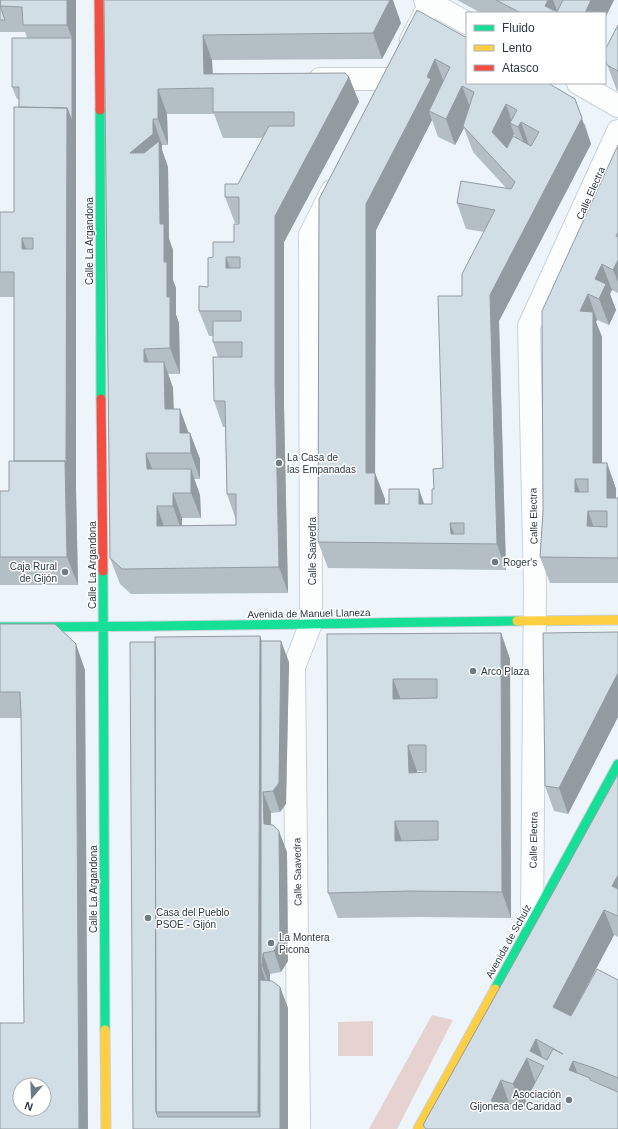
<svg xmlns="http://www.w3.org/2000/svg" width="618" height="1129" font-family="Helvetica,sans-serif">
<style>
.green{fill:#e6d2d0}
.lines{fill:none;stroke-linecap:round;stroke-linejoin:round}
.street-casing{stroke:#c8d2d8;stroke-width:24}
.fast-casing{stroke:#c8d2d8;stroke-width:11}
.slow-casing{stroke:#c8d2d8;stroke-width:11}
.jam-casing{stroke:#c8d2d8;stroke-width:11}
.street{stroke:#fcfefe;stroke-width:22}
.fast{stroke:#16e098;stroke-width:9}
.slow{stroke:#ffcf43;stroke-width:9}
.jam{stroke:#f24e42;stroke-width:9}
.wall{fill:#b4bfc5;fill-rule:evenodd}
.shaded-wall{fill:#929ba0}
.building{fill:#d1dee5;stroke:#929ba0;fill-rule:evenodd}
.poi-dot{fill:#6f7b82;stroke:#fff;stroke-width:1.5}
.labels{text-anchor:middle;stroke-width:3;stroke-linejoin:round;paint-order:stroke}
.street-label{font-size:10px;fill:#2b3941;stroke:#fff}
.poi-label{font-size:10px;fill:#2b3941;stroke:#fff;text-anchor:start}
</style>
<rect width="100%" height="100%" fill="#edf5fa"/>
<path class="green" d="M432 1015 453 1020 397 1129H369Z
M373 1021V1056H338V1022Z"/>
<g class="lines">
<defs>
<path id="street" d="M425 0 467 23
M411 40 432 0
M320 79H391
M578 83 618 106
M532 920 535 587 529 326 618 131
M299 1129 294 667 311 623 310 235 332 191"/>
<path id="fast" d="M100 110 101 399
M103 571 105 1030
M0 627C172 627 344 623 517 621
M495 989 618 764"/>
<path id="slow" d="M517 621 618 620
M105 1030 106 1129
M418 1129 495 989"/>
<path id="jam" d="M99 0 100 110
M101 399 103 571"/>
</defs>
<use href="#street" class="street-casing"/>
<use href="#fast" class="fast-casing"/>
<use href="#slow" class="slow-casing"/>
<use href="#jam" class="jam-casing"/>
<use href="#street" class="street"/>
<use href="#fast" class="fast"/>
<use href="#slow" class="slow"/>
<use href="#jam" class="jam"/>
</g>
<path class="wall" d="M0 0H76V490L78 585H0V491H9L14 461V297H0V212H14L19 99H17L12 87 27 38 25 32H0Z
M104 0 401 23 382 59 212 60 213 73 349 77 359 102 284 242V407L288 593 131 594 120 584 110 558ZM167 114H214L223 138H263L238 184 225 197 235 223H239V224L234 242 213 257 208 287 199 311 209 336H213V342L218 357 214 401 223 427H225L227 494 236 520V525L182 526V518H201L200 495 194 479H200V459L190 433H189L174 409 173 388 168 374H180L179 323 176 315V288L173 280V250L169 239 168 167 162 150V145H168Z
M457 0H614L605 18V13H481Z
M417 10 585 124 591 144 499 321 506 570 328 568 318 542 319 199ZM432 120 438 137 455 145 464 128 473 152 507 189 457 203 466 229 484 232 462 296 443 468 434 489 432 504H385V499L375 473 376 230ZM514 134 515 137 507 148H506Z
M618 25V91H617L605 59Z
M618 145V293L612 290 610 294 616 310 609 325 597 320 596 322 602 337V463H607L616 489V498H618V583H550L540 557 543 511Z
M0 624 85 670 24 1023 21 718H0Z
M618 632V717L568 814 554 811 545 786Z
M501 633 510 659 511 918 420 917 338 918 328 893 327 634ZM417 771H426V772H417Z
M260 636 261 641 289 662 286 804 280 812 271 813V824L287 852 288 961 281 972 270 974V981L280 987 288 1008V1129H133L155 642Z
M618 774V937L614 935 576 1007 618 980V1129H425L423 1125 556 887Z"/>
<path class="shaded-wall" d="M67 0H76V490L78 585 67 557 65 461 67 108 72 38 67 25Z
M390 0H393L401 23 382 59 373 33Z
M548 0H553L558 13 545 6Z
M591 0H614L605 18V13H585Z
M203 35 212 60 213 88 204 74Z
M435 59 445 85 429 111 432 120 376 230 375 499 366 473V204L427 77Z
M349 77 359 102 284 242V407L288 593 279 567 275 381V216Z
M462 86 472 112 463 126 464 128 455 145 446 119Z
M158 89 167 114 168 145 158 119Z
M575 99 591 144 499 321 506 570 497 544 490 295Z
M506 104 513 125 510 123 514 134 501 158 492 132Z
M153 119 162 145V150L168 167 169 239 173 250V280L176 288V315L179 323 180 374 170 348 167 297 160 224 130 153Z
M521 122 530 148 528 153 518 127Z
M22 238 32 264 22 249Z
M226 257 235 283 226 268Z
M618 260V282L613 270Z
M602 264 612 290 610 294 616 310 609 325 599 299 595 279Z
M588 294 597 320 596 322 602 337V488L593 463 580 311Z
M144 349 153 374 144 362Z
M164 362 173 388 174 434 165 409Z
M180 409 189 434 180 433Z
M190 433 200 459V479L191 453Z
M146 453 156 479 147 469Z
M607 463 616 489V524L607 498Z
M191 469 200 495 201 518 191 493Z
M375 473 385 499V529L375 504Z
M575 479 584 504 575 492Z
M419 489 428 515 419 504Z
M173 493 182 518V532L173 506Z
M157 506 166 532 157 526Z
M588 511 597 536 587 526Z
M450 523 458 544 451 534Z
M501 633 510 659 511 918 502 892Z
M260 636 269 662 263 792 271 813V845L263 953 270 974V987L262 966H261L268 987 264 1129 258 1112Z
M281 641 289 662 286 804 280 812 273 791Z
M76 644 85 670 88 1129H79Z
M618 673V717L568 814 559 788Z
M393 679 403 705 393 699Z
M408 745 417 771 418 799 409 773Z
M395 821 404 847 395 841Z
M279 831 287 852 288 961 281 972 274 951Z
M618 875V904L612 886Z
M604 910 614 935 562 1033 553 1007Z
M280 987 288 1008V1129H280Z
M536 1039 545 1065 544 1066 530 1051Z
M527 1058 536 1084 522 1110 513 1084Z
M573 1061 582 1086 569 1070Z
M501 1080 510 1106 491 1101Z"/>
<path class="building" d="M0 0H67V25H23L22 7 0 6Z
M0 0V6L5 20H0Z
M104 0H390L373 33 203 35 204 74 345 73 349 77 275 216V381L279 567 122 569 110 558ZM213 88V112H294V126H269L238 184H225V197H239V224H234V242H213V257L208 258V287L199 286V311H241V321H213V342H242V357H213L214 401H225L227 494H236V525L157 526V506H173V493H191V469H147L146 453H191L190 433H180V409H165L164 362H144V349L170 348V297H167V262H164V224H160L159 141 144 153H130L153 134V119H158V89ZM226 257H240V268H226Z
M496 0H548L545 6 557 12 563 0H591L585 13H521Z
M417 10 467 38V83H548L575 99 582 118 490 295 497 544 318 542 319 199ZM435 59 450 67 429 111 446 119 462 86 474 92 463 126 515 182 511 189 461 181 457 203 495 210 462 274V296H438L443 468 433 469 434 489H432V504H419V489H389V504H375V473H366V204L431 79 427 77ZM506 104 517 110 510 123 518 127 521 122 539 132 531 146 513 136 507 148 492 132ZM450 523H464V534H451Z
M618 25V71L607 65 605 59V50Z
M12 38H72V121L67 108 19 107V87H12Z
M14 107 67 108 66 464 65 461H14V272H0V212H14ZM22 238H33V249H22Z
M618 145V232L616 236 618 237V260L613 270 602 264 595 279 606 284 599 299 588 294 580 311 593 312V463H607V498H618V558L540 557 543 511 542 311ZM575 479H588V492H575ZM588 511H607V527L587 526Z
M9 461H65L67 557H0V491H9Z
M0 624H55L76 644 79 1129H0V1023H24L21 714 20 692H0ZM20 1085H44V1109H20Z
M618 632V673L559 788 545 786 543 633Z
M501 633 502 892 410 891 328 893 327 634ZM393 679H437V698L393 699ZM408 745H426V772L409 773ZM395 821H438V840L395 841Z
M260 636 258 1112H156L155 637Z
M261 641H281L279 783 273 791 263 792 264 824 273 825 279 831 280 940 274 951 263 953 262 966H261Z
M130 642H155L156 1112 158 1117H260V980L272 981 280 987V1129H133Z
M618 774V875L612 886 618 889V916L604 910 553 1007 571 1016 597 969 618 980V1078L594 1068 573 1061 569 1070 590 1078V1080L618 1092V1129H426L423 1125 556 887ZM536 1039 563 1054 553 1049 547 1060 530 1051ZM527 1058 544 1066 525 1101V1106L491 1101 501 1080 513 1084Z"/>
<g class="poi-dot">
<circle cx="279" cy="463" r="4"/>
<circle cx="495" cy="562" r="4"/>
<circle cx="65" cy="572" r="4"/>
<circle cx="473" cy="671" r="4"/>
<circle cx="148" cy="918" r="4"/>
<circle cx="271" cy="943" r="4"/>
<circle cx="569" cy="1100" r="4"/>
</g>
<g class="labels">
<g class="street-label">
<text transform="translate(590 193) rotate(-66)" y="4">Calle Electra</text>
<text transform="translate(89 241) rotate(-90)" y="4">Calle La Argandona</text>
<text transform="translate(533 516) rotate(-91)" y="4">Calle Electra</text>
<text transform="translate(312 551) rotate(-90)" y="4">Calle Saavedra</text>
<text transform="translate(92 565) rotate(-90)" y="4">Calle La Argandona</text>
<text transform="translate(309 613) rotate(-1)" y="4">Avenida de Manuel Llaneza</text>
<text transform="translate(533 840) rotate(-89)" y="4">Calle Electra</text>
<text transform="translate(297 872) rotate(-91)" y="4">Calle Saavedra</text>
<text transform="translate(93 889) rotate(-90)" y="4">Calle La Argandona</text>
<text transform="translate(508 941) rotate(-61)" y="4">Avenida de Schulz</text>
</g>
<g class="poi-label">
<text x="287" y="461">La Casa de<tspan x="287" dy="12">las Empanadas</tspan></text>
<text x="503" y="566">Roger's</text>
<text x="57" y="570" text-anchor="end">Caja Rural<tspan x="57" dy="12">de Gijón</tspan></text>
<text x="481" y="675">Arco Plaza</text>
<text x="156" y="916">Casa del Pueblo<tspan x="156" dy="12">PSOE - Gijón</tspan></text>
<text x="279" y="941">La Montera<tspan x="279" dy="12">Picona</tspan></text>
<text x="561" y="1098" text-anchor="end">Asociación<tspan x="561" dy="12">Gijonesa de Caridad</tspan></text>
</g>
</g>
<rect x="466" y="12" width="140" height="72" fill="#ffffff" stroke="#aab0b3"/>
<rect x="474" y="25" width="20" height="6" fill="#16e098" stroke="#aab0b3"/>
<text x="502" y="32" font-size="12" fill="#2b3941">Fluido</text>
<rect x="474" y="45" width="20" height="6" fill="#ffcf43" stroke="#aab0b3"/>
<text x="502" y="52" font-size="12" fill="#2b3941">Lento</text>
<rect x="474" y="65" width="20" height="6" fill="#f24e42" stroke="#aab0b3"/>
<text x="502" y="72" font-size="12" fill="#2b3941">Atasco</text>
<g transform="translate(32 1097) rotate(199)"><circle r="19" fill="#ffffff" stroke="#aab0b3"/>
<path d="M0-3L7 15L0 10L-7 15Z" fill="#6f7b82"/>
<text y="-6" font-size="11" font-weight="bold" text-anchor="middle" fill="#2b3941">N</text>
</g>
</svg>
